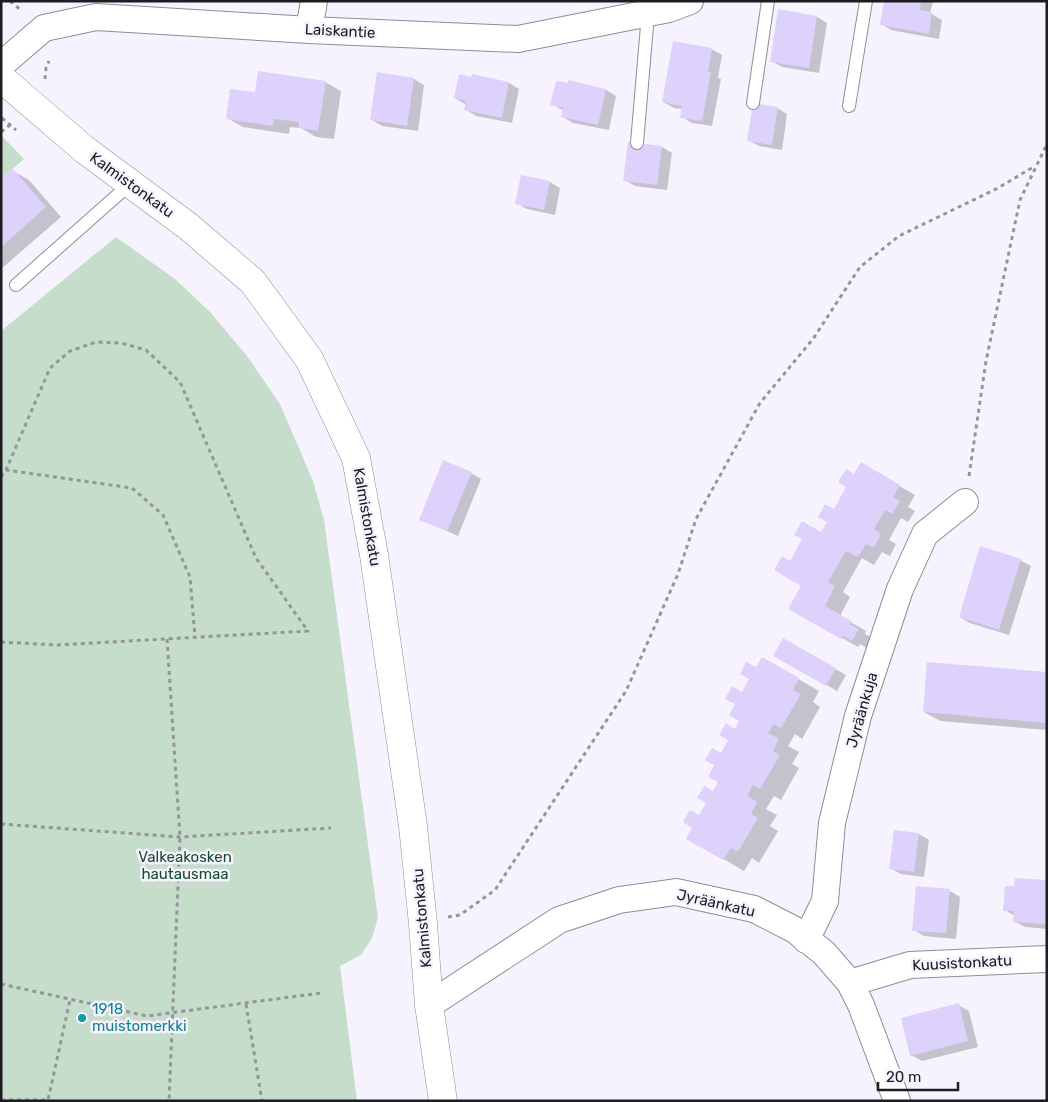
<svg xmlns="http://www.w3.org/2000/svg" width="1048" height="1102" font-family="Rubik,sans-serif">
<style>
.green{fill:#c5ddca}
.shadow{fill:#0003}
.building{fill:#dcd2fc}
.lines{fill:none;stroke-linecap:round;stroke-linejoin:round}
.service-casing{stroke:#8f8c97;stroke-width:14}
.minor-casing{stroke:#8f8c97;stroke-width:28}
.tertiary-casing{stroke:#8f8c97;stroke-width:29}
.path{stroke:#96949d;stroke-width:3;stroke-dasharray:4 4;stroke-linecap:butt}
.service{stroke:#fff;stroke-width:12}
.minor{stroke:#fff;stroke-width:26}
.tertiary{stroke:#fff;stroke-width:28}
.culture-dot{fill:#0f9aa8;stroke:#f6f3ff;stroke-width:2}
.labels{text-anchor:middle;stroke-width:5;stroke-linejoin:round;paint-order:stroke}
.street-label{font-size:15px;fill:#1d1c21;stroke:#f6f3ff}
.park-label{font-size:15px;fill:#134f2a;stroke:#f6f3ff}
.culture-label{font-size:15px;fill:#0d838f;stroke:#f6f3ff;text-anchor:start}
</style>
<rect width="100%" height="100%" fill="#f6f3ff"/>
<path class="green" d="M1 135 24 159 1 179Z
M116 237 175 279 210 312 247 356 280 404 313 481 324 520 378 918 372 938 361 955 340 966 357 1101H1V331Z"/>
<path class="shadow" d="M885 1H933L930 13 942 20 939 39 891 30 881 24Z
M817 17 827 23 819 73 782 67 771 61Z
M711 49 722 55 718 78 721 79 712 126 692 123 682 117 683 109 674 108 663 102Z
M379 74 414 79 424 85 418 131 382 126 372 120Z
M473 75 509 83 519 89 512 123 476 116 466 110 465 104 455 98 472 78Z
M325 82 341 91 334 139 316 137 301 128 290 127 289 134 243 127 227 118 256 94Z
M569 82 606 90 616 96 609 130 573 123 563 117 564 111 552 104 569 85Z
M777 108 787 114 782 150 759 146 748 140Z
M662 147 672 153 667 190 635 186 625 180Z
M13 171 29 180 61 217 1 269V181Z
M550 182 560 188 555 215 527 209 517 203Z
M861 464 915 495 908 507 915 511 908 522 901 518 889 540 896 544 890 556 882 552 874 565 862 558 843 592 850 597 840 616 866 631 865 634 874 639 868 649 860 644 858 647 790 608 803 585 791 563 822 533Z
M471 473 481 479 458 536 420 519Z
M1020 560 1031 566 1009 635 970 623 960 617Z
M784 640 846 675 837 691 775 655Z
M762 658 819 691 813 702 820 707 802 739 795 734 788 746 799 752 792 764 799 768 781 800 774 796 766 809 777 815 770 826 778 831 759 863 752 858 744 871 688 838 720 782 722 755 741 721 742 693Z
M1047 674V730L940 721 924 712Z
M919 834 929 840 924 877 901 874 890 868Z
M1047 881V929L1025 927 1014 921 1015 916 1005 910Z
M950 891 960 897 956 939 924 936 914 930Z
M958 1005 969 1011 978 1047 922 1061 911 1055Z"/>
<path class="building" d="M884 1H921L920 10 932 12 929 34 880 25Z
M778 9 817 16 809 68 770 62Z
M673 41 712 48 708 72H711L702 121 680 118 682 106 662 102Z
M258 71 326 81 318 131 299 128V122L274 119 273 126 226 119 230 89 255 92Z
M377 72 414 78 407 126 370 120Z
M459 74 471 77 472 74 509 82 502 118 464 110 466 101 454 98Z
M568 80 606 89 598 125 561 117 563 108 550 105 556 81 568 83Z
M753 103 778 107 772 145 747 141Z
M628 142 662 146 657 185 623 181Z
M13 169 46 207 1 247V179Z
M521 175 550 181 544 210 515 204Z
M443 460 472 472 447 531 419 520Z
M861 462 900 485 893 497 900 501 892 514 885 510 874 529 881 534 874 548 866 544 858 557 846 551 828 582 835 586 825 606 851 621 850 624 859 629 852 641 843 636 841 639 788 609 801 586 774 570 782 556 790 561 802 539 794 535 802 521 821 532 827 522 818 517 825 504 834 509 846 487 838 482 846 469 854 474Z
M980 546 1021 559 999 630 959 617Z
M783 638 836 668 826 686 773 656Z
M762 657 799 678 793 690 801 694 781 728 774 724 768 733 779 739 773 751 780 755 760 789 753 785 747 796 757 802 751 814 758 818 738 852 731 848 723 860 686 839 692 828 683 822 690 810 699 815 706 803 697 798 704 786 713 791 718 782 708 777 714 765 705 760 712 748 721 753 728 740 719 735 726 723 735 729 739 721 729 715 735 704 725 699 732 686 742 692 749 679 740 674 746 662 756 667Z
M927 662 1047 672 1046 723 923 712Z
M894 830 919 833 914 872 889 869Z
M1015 878 1047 880V924L1013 922 1014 911H1003L1005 886H1014Z
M916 886 950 889 946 933 912 931Z
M959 1003 968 1041 910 1056 901 1018Z"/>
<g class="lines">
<defs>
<path id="service" d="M753 103 768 1
M849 106 866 1
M637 143 648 14
M16 285 130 184"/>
<path id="minor" d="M309 30 314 1
M1 65 44 28 96 17 309 30 518 39 669 9 690 1
M806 940 825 901 832 823 858 716 900 589 925 534 965 502
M850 983 910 965 1047 959
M429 1005 559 920 619 900 676 892 754 909 795 930 824 953 850 983 861 1005 897 1101"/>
<path id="tertiary" d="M1 78 85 150 189 227 253 282 309 359 356 458 374 555 413 826 423 924 429 1005 443 1101"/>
</defs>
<use href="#service" class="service-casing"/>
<use href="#minor" class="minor-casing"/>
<use href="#tertiary" class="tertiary-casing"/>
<path class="path" d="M10 1 22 11
M45 79 46 68 49 61
M2 118 16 130
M1 132 10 125
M969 476 986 361 1020 200 1047 144
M1 477 6 470 132 488 163 515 190 577 195 637
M167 639 180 837 169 1101
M1 642 57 645 308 631 256 558 180 382 146 350 121 343 96 342 70 351 50 368 6 470
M1 824 180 837 331 828
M448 917 460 915 495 890 626 691 678 574 696 519 760 403 813 339 860 267 899 236 998 188 1035 166
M1 984 147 1016 321 993
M246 1004 262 1101
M1 1100H48L70 1000"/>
<use href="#service" class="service"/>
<use href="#minor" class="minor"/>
<use href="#tertiary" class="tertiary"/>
</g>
<circle class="culture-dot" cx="82" cy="1018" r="5"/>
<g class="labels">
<g class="street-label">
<text transform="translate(340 31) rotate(3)" y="5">Laiskantie</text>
<text transform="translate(132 185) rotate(36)" y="5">Kalmistonkatu</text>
<text transform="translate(367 517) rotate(80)" y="5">Kalmistonkatu</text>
<text transform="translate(862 710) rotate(-74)" y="5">Jyräänkuja</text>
<text transform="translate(716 903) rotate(13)" y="5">Jyräänkatu</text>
<text transform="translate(422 918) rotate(-95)" y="5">Kalmistonkatu</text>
<text transform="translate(962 963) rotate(-3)" y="5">Kuusistonkatu</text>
</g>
<g class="park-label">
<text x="185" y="862">Valkeakosken<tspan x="185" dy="17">hautausmaa</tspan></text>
</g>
<g class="culture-label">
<text x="92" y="1014">1918<tspan x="92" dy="17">muistomerkki</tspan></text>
</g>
</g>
<rect width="1048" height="1102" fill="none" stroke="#1d1c21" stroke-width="5"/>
<path d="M878 1082v8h80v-8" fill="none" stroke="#1d1c21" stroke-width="2.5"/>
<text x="886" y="1082" font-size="15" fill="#1d1c21" stroke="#f6f3ff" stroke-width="4" paint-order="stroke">20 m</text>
</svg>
